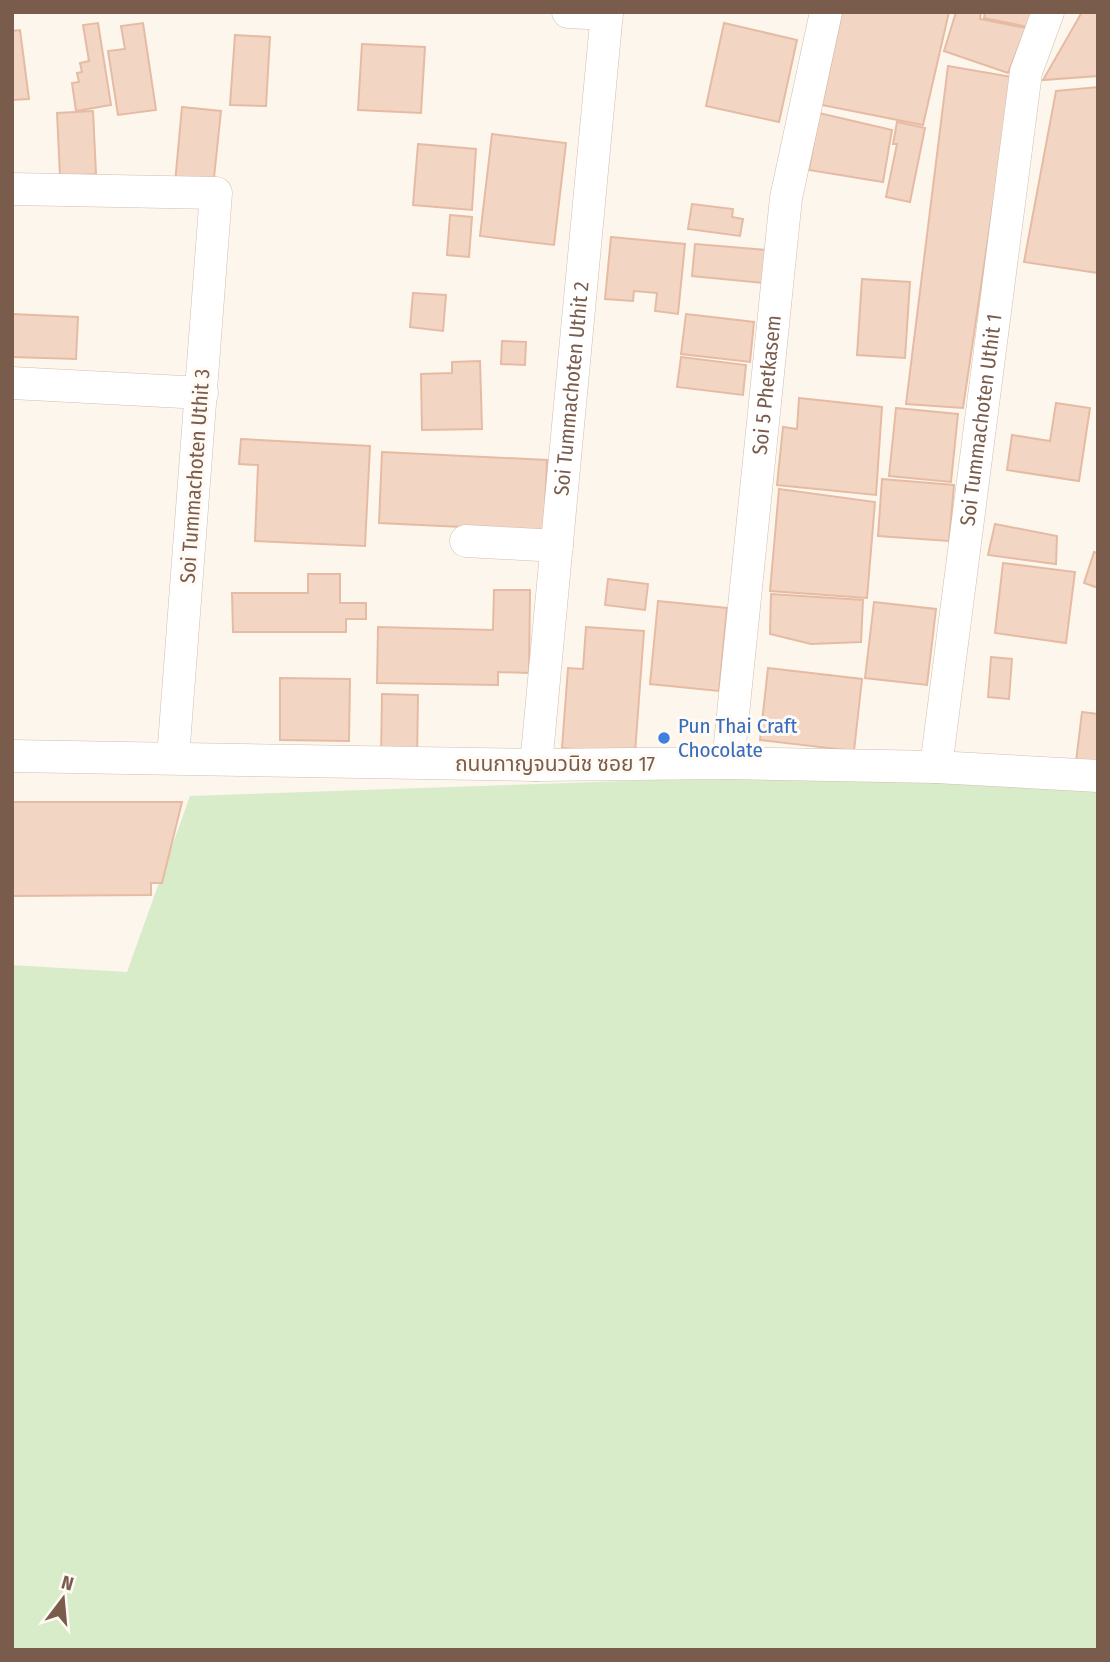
<svg xmlns="http://www.w3.org/2000/svg" width="1110" height="1662" font-family="'Fira Sans Condensed','Noto Sans Thai',sans-serif">
<style>
.green{fill:#d8ecc9}
.building{fill:#f3d5c3;stroke:#e6bba3;stroke-width:2}
.lines{fill:none;stroke-linecap:round;stroke-linejoin:round}
.minor-casing{stroke:#d1beb0;stroke-width:33}
.minor{stroke:#fff;stroke-width:32}
.shop-dot{fill:#3f7fe0;stroke:#fffaf3;stroke-width:2.5}
.labels{text-anchor:middle;stroke-width:6;stroke-linejoin:round;paint-order:stroke}
.street-label{font-size:21px;fill:#7a5c4d;stroke:#fffaf3}
.shop-label{font-size:21px;fill:#366cbe;stroke:#fffaf3;text-anchor:start}
</style>
<rect width="100%" height="100%" fill="#fdf6ec"/>
<path class="green" d="M858 773 1098 784V1650H12V965L127 972 190 796Z"/>
<path class="building" d="M842 12H949L923 125 822 105Z
M956 12H981L980 19 1026 28 1008 73 944 51Z
M985 12H1053L1049 31 984 18Z
M1082 12H1098V76L1043 80Z
M98 23 111 105 76 111 72 83 79 82 77 73 82 72 80 63 89 61 83 25Z
M143 23 156 110 118 115 108 51 125 49 121 26Z
M724 23 797 40 779 122 706 106Z
M20 30 29 99 12 100V31Z
M235 35 270 37 266 106 230 105Z
M362 44 425 47 421 113 358 110Z
M948 66 1012 77 963 408 906 404Z
M1098 87V273L1024 262 1056 91Z
M182 107 221 111 213 187 175 183Z
M93 111 96 174 60 176 57 113Z
M819 113 892 130 883 182 809 170Z
M897 122 925 128 910 202 886 197 897 144H893Z
M492 134 566 143 554 245 480 236Z
M418 144 476 149 472 210 413 205Z
M692 204 733 209 732 217 743 219 740 236 688 229Z
M450 215 472 217 469 257 447 255Z
M611 237 685 244 678 314 655 311 657 293 634 291 633 301 605 299Z
M695 244 766 250 763 283 692 276Z
M862 279 910 282 905 358 857 355Z
M413 293 446 295 443 331 410 327Z
M12 314 78 317 76 359 12 357Z
M686 314 754 322 750 362 681 354Z
M502 341 526 342 525 365 501 364Z
M681 357 746 365 743 395 677 387Z
M480 361 482 429 422 430 421 374 452 373V362Z
M799 398 882 407 876 495 777 485 783 427 797 429Z
M1056 403 1090 408 1079 481 1007 470 1012 435 1050 441Z
M896 408 958 414 951 482 889 476Z
M241 439 370 446 365 546 255 541 258 465 239 464Z
M382 452 547 460 544 531 379 523Z
M882 479 954 485 949 541 878 536Z
M779 489 875 502 867 598 770 591Z
M995 524 1057 536 1056 564 988 555Z
M1094 552 1098 553V588L1084 583Z
M1003 563 1075 572 1066 643 995 633Z
M308 574H340V603H366V619H346V632H233L232 593H308Z
M608 579 648 584 645 610 605 605Z
M494 590H530L529 673 498 672V685L377 683 378 627 493 630Z
M771 594 863 600 861 642 811 644 770 634Z
M658 601 727 608 719 691 650 684Z
M874 602 936 609 927 685 865 678Z
M586 627 644 631 635 753 562 748 568 668 583 669Z
M991 657 1012 659 1009 699 988 697Z
M768 668 862 679 854 751 760 740Z
M280 678 350 679 349 741 280 740Z
M382 694 418 695 417 760H381Z
M1082 712 1098 714V773L1075 770Z
M12 802H182L162 883H151V895L12 896Z"/>
<g class="lines">
<defs>
<g id="minor">
<path d="M568 12 607 14"/>
<path d="M12 189 216 193 173 758"/>
<path d="M12 383 202 393"/>
<path d="M466 541 557 546"/>
<path d="M12 756 536 765 728 763 936 767 1098 776"/>
<path id="s1" d="M728 763 786 198 826 12"/>
<path id="s2" d="M536 765 607 12"/>
<path id="s3" d="M936 767 1026 72 1048 12"/>
</g>
</defs>
<use href="#minor" class="minor-casing"/>
<use href="#minor" class="minor"/>
</g>
<circle class="shop-dot" cx="664" cy="738" r="7"/>
<g class="labels">
<g class="street-label">
<text dy="7" stroke="none"><textPath href="#s1" startOffset="380">Soi 5 Phetkasem</textPath></text>
<text dy="7" stroke="none"><textPath href="#s2" startOffset="378">Soi Tummachoten Uthit 2</textPath></text>
<text dy="7" stroke="none"><textPath href="#s3" startOffset="350">Soi Tummachoten Uthit 1</textPath></text>
<text transform="translate(195 476) rotate(-86)" y="7">Soi Tummachoten Uthit 3</text>
<text x="555" y="771">ถนนกาญจนวนิช ซอย 17</text>
</g>
<g class="shop-label">
<text x="678" y="733">Pun Thai Craft<tspan x="678" dy="24">Chocolate</tspan></text>
</g>
</g>
<rect width="1110" height="1662" fill="none" stroke="#7a5c4d" stroke-width="28"/>
<g transform="translate(63 1599) rotate(16)" stroke="#fffaf3" stroke-width="5" paint-order="stroke">
<path d="M0-5L12 26L0 18L-12 26Z" fill="#7a5c4d"/>
<text y="-10" font-size="19" font-weight="bold" text-anchor="middle" fill="#7a5c4d">N</text>
</g>
</svg>
